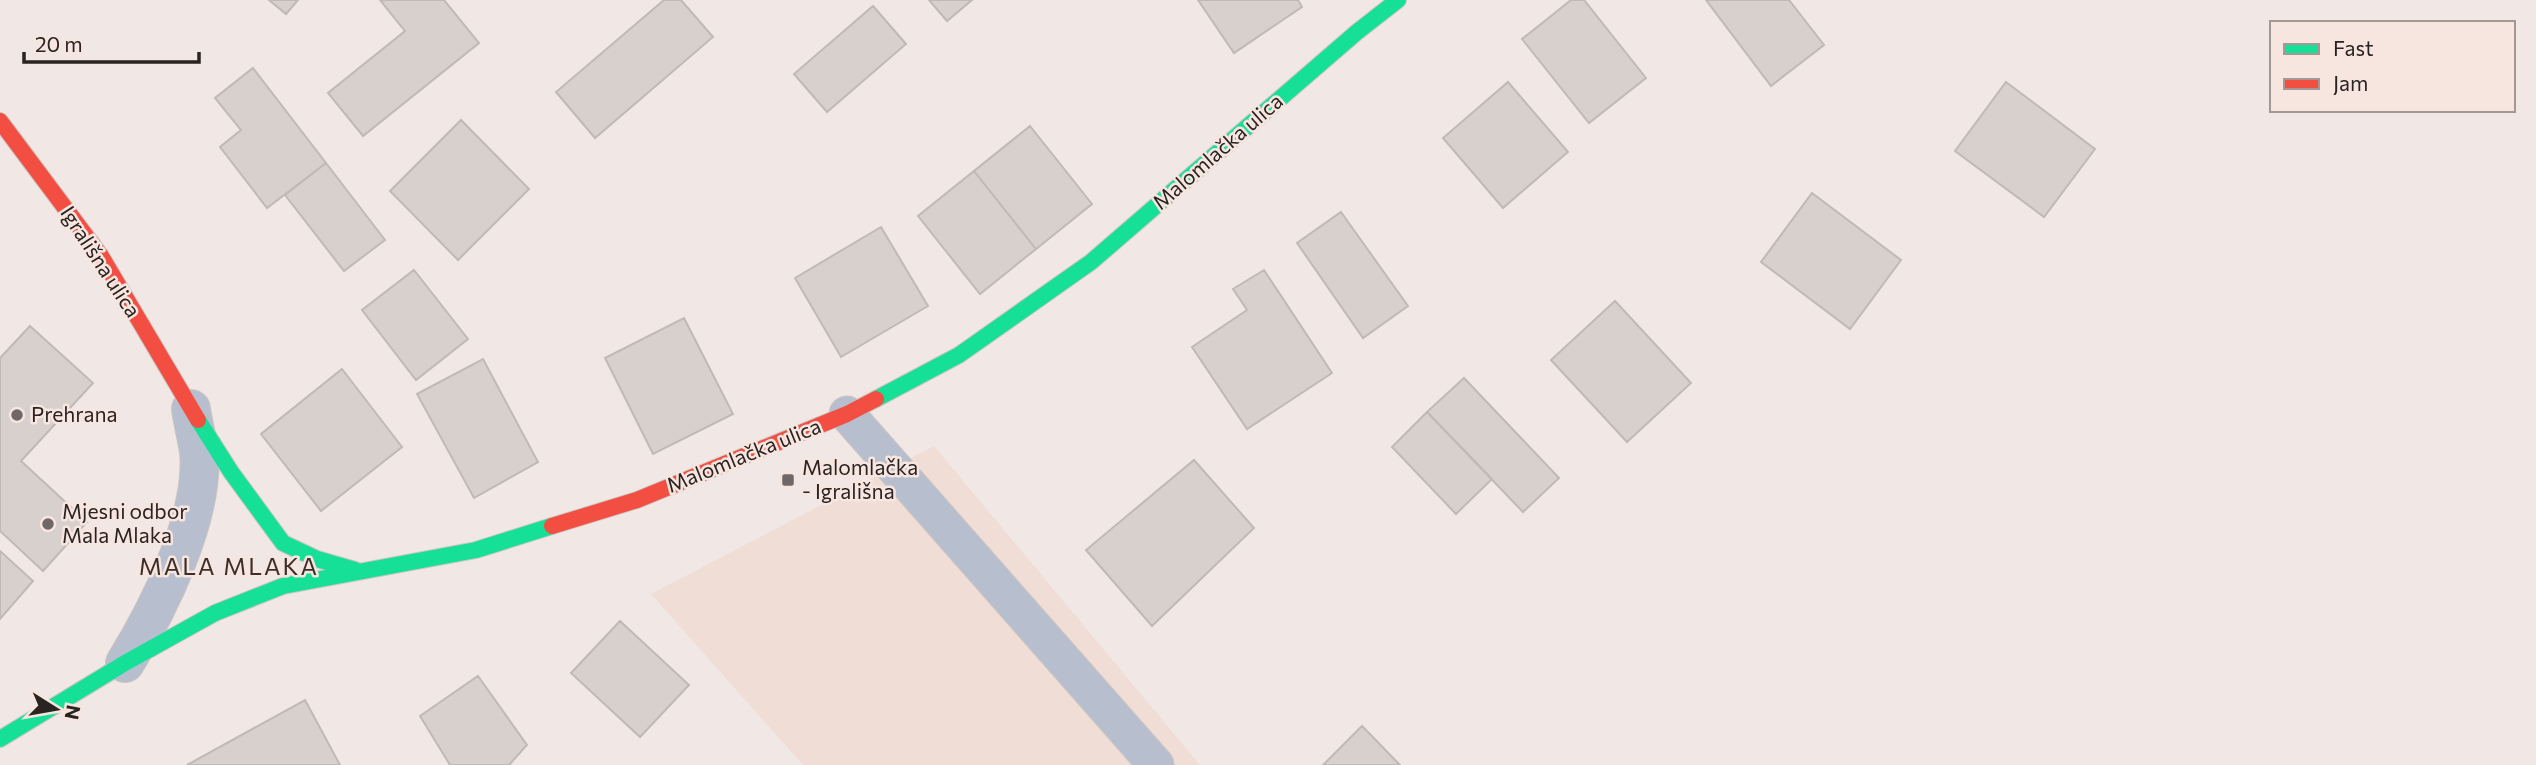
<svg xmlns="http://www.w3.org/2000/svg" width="2536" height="765" font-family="Commissioner,sans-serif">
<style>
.built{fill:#efddd6}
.building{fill:#d7d0cd;stroke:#c0b9b6;stroke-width:2}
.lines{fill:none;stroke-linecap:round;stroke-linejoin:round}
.lane-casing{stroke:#ccc5c3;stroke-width:37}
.street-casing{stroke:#ccc5c3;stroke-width:40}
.fast-casing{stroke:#ccc5c3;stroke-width:18}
.jam-casing{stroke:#ccc5c3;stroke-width:18}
.lane{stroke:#b7becd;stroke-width:35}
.street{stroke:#b7becd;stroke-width:38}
.fast{stroke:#16e098;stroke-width:16}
.jam{stroke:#f24e42;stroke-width:16}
.poi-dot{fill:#6f6866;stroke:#f7e5df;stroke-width:2.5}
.labels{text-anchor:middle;stroke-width:5;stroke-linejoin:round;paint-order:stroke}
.street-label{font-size:21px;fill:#292321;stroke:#f7e5df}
.poi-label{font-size:21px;fill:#292321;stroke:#f7e5df;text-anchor:start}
.quarter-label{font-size:24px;letter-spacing:2px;fill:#3c2f2a;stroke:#f7e5df}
</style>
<rect width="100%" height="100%" fill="#f1e8e5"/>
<path class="built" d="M934 446 1200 765H803L651 594Z"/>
<path class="building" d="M269 0H298L286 14Z
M380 0H444L479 43 363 136 328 93 405 31Z
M664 0H681L713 37 595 138 556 92Z
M929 0H972L947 21Z
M1198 0H1298L1302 7 1234 53Z
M1571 0H1584L1646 78 1589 123 1522 39Z
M1706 0H1789L1824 45 1771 86Z
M873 6 906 44 827 112 794 74Z
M253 68 326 163 267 208 220 147 241 130 215 98Z
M1508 82 1568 152 1503 208 1443 138Z
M2006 82 2095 149 2044 217 1955 151Z
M461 120 529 189 458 260 390 191Z
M1030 126 1092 204 1036 249 974 171Z
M326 163 385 240 344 271 285 195Z
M974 171 1036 249 980 294 918 216Z
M1812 193 1901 260 1850 329 1761 262Z
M1341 212 1408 306 1363 338 1297 243Z
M881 227 928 306 841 357 795 278Z
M414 270 468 339 416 380 362 310Z
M1264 270 1332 373 1247 429 1192 347 1247 310 1233 289Z
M1615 301 1691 383 1627 442 1551 360Z
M684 318 733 414 653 454 605 358Z
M30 326 93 383 21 461 87 522 43 571 0 531V358Z
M483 359 538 462 474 498 417 394Z
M342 369 402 447 321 511 261 434Z
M1464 378 1559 478 1523 512 1427 412Z
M1427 412 1492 479 1456 514 1392 447Z
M1194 460 1254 528 1152 626 1086 550Z
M0 551 33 581 0 619Z
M620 621 689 685 640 737 571 673Z
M478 676 527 745 509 765H450L420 716Z
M305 700 340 765H187Z
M1362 726 1400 765H1323Z"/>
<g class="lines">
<defs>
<path id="lane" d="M847 414 1156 765"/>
<path id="street" d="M125 663C158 610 205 516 199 452 197 438 193 423 191 409"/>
<path id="fast" d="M876 399 959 355 1091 262 1357 32 1398 0
M198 420 231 472 283 543 317 559 355 570
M0 739 125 663 215 613 283 586 476 550 552 526"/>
<path id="jam" d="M0 121 101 256 198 420
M552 526 637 500 847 414 876 399"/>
</defs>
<use href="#lane" class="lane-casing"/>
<use href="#street" class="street-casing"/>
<use href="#fast" class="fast-casing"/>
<use href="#jam" class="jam-casing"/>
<use href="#lane" class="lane"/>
<use href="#street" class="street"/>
<use href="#fast" class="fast"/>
<use href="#jam" class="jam"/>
</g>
<g class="poi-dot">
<circle cx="17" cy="415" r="7"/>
<rect x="781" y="473" width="14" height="14" rx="3.5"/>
<circle cx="48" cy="524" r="7"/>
</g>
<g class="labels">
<g class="street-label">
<text transform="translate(1218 152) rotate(-41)" y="7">Malomlačka ulica</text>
<text transform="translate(100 262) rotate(57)" y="7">Igrališna ulica</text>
<text transform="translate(744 456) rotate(-22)" y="7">Malomlačka ulica</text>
</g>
<g class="poi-label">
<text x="31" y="422">Prehrana</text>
<text x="802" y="475">Malomlačka<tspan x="802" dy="24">- Igrališna</tspan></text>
<text x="62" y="519">Mjesni odbor<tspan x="62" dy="24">Mala Mlaka</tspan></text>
</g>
<g class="quarter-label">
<text x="229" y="575">MALA MLAKA</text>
</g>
</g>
<rect x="2270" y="21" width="245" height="91" fill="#f7e5df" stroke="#a59793" stroke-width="2"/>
<rect x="2284" y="44" width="35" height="10" fill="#16e098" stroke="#a59793" stroke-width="2"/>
<text x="2333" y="56" font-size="21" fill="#292321">Fast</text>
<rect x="2284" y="79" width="35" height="10" fill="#f24e42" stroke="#a59793" stroke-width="2"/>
<text x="2333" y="91" font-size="21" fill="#292321">Jam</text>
<g transform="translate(56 709) rotate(101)" stroke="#f7e5df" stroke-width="5" paint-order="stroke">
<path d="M0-5L12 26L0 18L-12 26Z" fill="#292321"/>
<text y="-10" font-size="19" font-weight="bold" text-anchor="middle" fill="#292321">N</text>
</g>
<path d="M24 52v10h175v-10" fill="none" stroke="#292321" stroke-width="3.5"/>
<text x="35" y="52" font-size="21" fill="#292321" stroke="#f7e5df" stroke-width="5" paint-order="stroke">20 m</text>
</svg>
